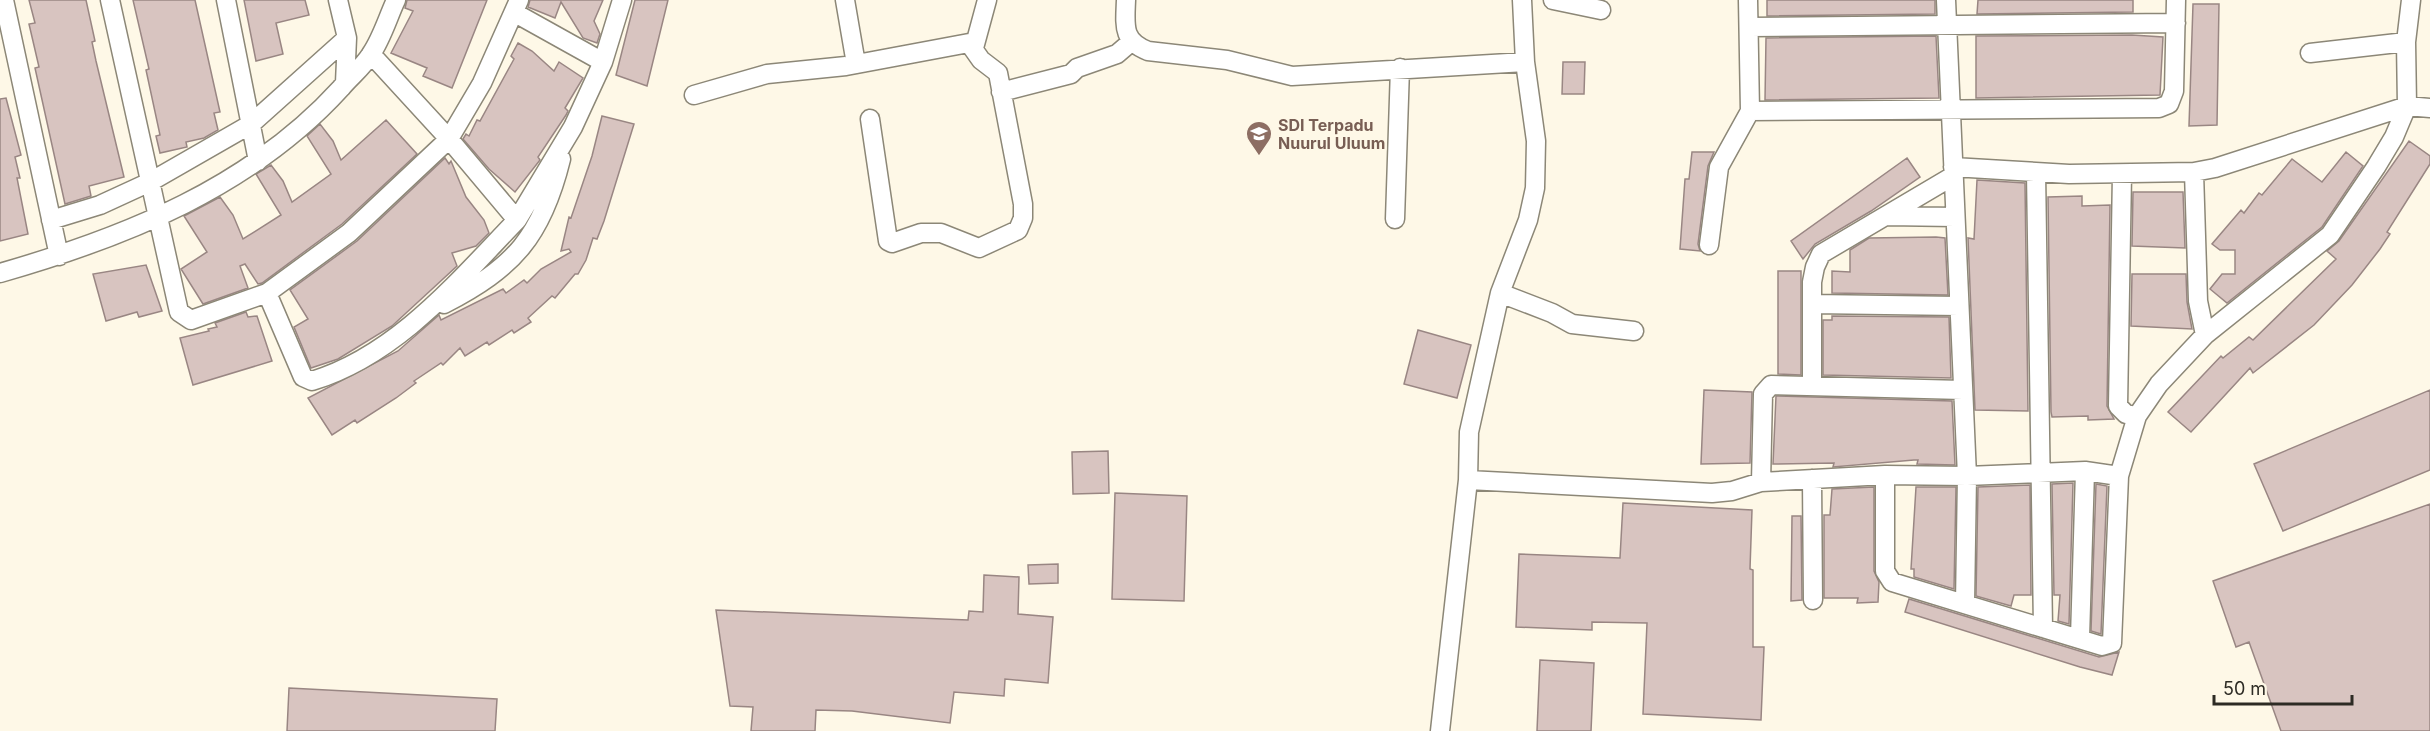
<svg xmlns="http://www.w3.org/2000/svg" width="2430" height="731" font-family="Inter,sans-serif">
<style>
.building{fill:#d8c4c0;stroke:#998683;stroke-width:1.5}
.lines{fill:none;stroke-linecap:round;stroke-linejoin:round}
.street-casing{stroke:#8c8777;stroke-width:21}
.street{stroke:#fff;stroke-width:18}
.labels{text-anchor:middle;stroke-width:4.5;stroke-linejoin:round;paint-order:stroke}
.education-label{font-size:16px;font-weight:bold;fill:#785e54;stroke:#fef8e7;text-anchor:start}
</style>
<rect width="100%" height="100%" fill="#fef8e7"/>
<path class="building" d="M29 0H86L95 41 92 42 96 61 124 177 89 186 91 196 65 204 35 68 39 67 29 24 35 23Z
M133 0H195L220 112 214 113 218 130 204 138 186 142 187 147 160 153 156 136 160 135 146 70 149 69Z
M244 0H305L309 15 276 23 283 54 256 61Z
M407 0H487L452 88 423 76 427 68 391 53 413 11 405 8Z
M530 0H603L594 21 600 34 597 43 583 38 561 2 555 18 528 7Z
M635 0H668L647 86 616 75Z
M1767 0H1935V14L1767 16Z
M1978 0H2133V12L1977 14Z
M2193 4H2219L2217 125 2189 126Z
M2132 35 2163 37 2160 95 1976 98V36Z
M1936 36 1939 98 1765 100 1766 38Z
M518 43 532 51 554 71 559 62 583 78 565 108 568 111 566 115 538 157 540 160 515 192 489 169 463 139 466 134 469 136 477 120 480 121 514 59 511 56Z
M1563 62H1585L1584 94H1562Z
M6 98 21 155 15 157 20 178H17L28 234 0 241V99Z
M602 116 634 124 604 221 597 239 593 238 586 260 578 274H575L555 298 552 296 528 318 531 322 514 333 512 330 489 345 487 342 465 356 460 348 443 365 441 363 414 381 416 383 396 398 357 423 355 420 332 435 308 398 398 351 439 315 441 320 503 289 506 293 524 280 527 283 541 269 571 252 569 249 561 251 569 217 571 218 592 156Z
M386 120 417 154 342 224 262 283 258 284 245 264 240 266 248 288 203 304 181 269 207 252 184 216 220 197 233 215 243 239 281 215 256 174 271 165 283 181 292 202 331 174 307 136 320 124 333 141 341 160Z
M2409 141 2430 156V164L2387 232 2390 234 2380 249 2352 285 2314 325 2253 373 2250 368 2191 432 2168 412 2221 356 2223 358 2249 337 2253 340 2336 259 2327 251 2339 241Z
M1692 152H1714L1708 166 1698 244 1700 251 1680 249 1685 179H1689Z
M2346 152 2363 166 2322 227 2227 303 2210 289 2222 274H2235V250H2220L2212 244 2241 210 2244 213 2259 193 2262 195 2292 159 2322 182Z
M445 158 449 164 451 161 466 197 484 220 489 233 476 246 452 253 457 266 392 326 338 359 311 368 294 327 308 319 290 290 357 241Z
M1907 158 1920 177 1871 211 1815 244 1803 259 1791 241Z
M1977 180 2025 183 2028 411 1975 410 1968 238 1974 239Z
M2133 192H2183L2185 248 2132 246Z
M2082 196V206L2110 205 2107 406 2114 419 2088 420V416L2052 417 2051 412 2048 197Z
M1936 237 1945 238 1948 295 1832 293V271L1850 272V250L1869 238Z
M146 265 162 311 139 317 137 312 106 321 93 274Z
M1778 271H1801V375L1778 374Z
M2132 274H2186L2187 302 2192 329 2131 326Z
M246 312 248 317 257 316 272 361 193 385 180 338 209 331 208 329 217 327 215 323Z
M1832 316 1949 317 1951 378 1823 375V320H1832Z
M1418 330 1471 345 1457 398 1404 384Z
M1704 390 1752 392 1750 463 1701 464Z
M2430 390V470L2283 531 2254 464Z
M1776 396 1952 401 1955 465 1917 464 1918 460H1914L1833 467 1834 463 1773 464Z
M1108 451 1109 493 1073 494 1072 452Z
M2073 483 2069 624 2058 621 2060 595H2054L2052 484Z
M2096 484 2107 486 2101 634 2091 631Z
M2030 485 2031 595H2014L2011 606 1976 596 1978 487Z
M1874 487V571L1879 582 1878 602 1857 603 1858 598H1824V515H1830L1832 489Z
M1916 487H1956L1954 589 1914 577V569H1911Z
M1115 493 1187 496 1184 601 1112 599Z
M1623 503 1752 510 1750 569 1753 570V647H1764L1761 720 1643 714 1647 623 1592 622V630L1516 627 1519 554 1620 558Z
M2430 504V731H2281L2249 642 2236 647 2213 581Z
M1792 516H1801L1802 600 1791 601Z
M1058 564V583L1029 584 1028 565Z
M984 575 1019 577 1018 614 1053 617 1048 683 1005 679 1004 696 954 692 950 723 852 711 816 710 815 731H751L753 707 730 706 716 610 968 620 969 611 983 612Z
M1909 599 2099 657 2119 652 2112 675 2080 667 1905 612Z
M1540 660 1594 663 1591 731H1537Z
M289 688 497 699 495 731H287Z"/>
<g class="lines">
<defs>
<path id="street" d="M4 0 59 256
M110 0 179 312 191 320 267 293 349 233 449 139 371 54
M226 0 258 161
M338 0 347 38 345 83
M845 0 856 64
M1126 0C1125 26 1122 41 1148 51L1227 60 1292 76 1525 62
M1553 0 1601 10
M1946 0 1967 476 1965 604
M515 13 603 62
M1750 27 2176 23
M974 48 987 0
M2310 53 2406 42
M1001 92 1071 74 1077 68 1117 54 1131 42
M694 95 767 74 846 66 969 43 981 60 998 73 1023 204V218L1018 230 979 248 941 233H921L892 243 888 241 870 119
M1750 111 2159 108 2169 104 2174 91 2176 0
M1953 167 2069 174 2194 172 2215 168 2407 106 2430 108
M2036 172 2043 628
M2194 172 2198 301 2205 335
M2122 174 2118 406 2126 414 2137 416
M1887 216 1955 217
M1395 219 1400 68
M51 220 100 205 150 182 251 124 347 38
M517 220 573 127 603 62 622 0
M1709 245 1719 167 1750 111 1748 0
M0 273C126 237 251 187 341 88 350 77 364 66 371 54 382 38 388 17 396 0
M267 293 303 377 312 381C397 355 457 282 517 220L449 139 482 83 519 0
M1500 293 1552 313 1572 324 1634 331
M444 304C514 268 542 236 561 159
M1812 304 1959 306
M1812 386V282L1815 267 1821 254 1953 176
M1885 475V571L1892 582 2102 646 2112 643 2119 476 2137 416 2159 384 2205 335 2330 235 2376 167 2394 137 2407 106 2406 42 2411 0
M1812 479 1813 600
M1468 480 1712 493 1732 491 1761 482 1885 475 1967 476 2085 471 2119 476
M1761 482 1763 394 1771 385 1963 390
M2080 638 2085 471
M1440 731 1468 480 1469 432 1500 293 1528 220 1535 188 1536 141 1525 62 1522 0"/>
</defs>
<use href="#street" class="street-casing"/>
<use href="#street" class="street"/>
</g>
<defs>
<symbol id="school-pin" viewBox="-11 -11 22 30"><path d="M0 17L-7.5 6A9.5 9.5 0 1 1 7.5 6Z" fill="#8d6e63" stroke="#fef8e7"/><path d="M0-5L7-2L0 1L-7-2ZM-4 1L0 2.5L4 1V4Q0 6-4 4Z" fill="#fff"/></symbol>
</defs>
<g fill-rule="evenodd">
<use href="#school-pin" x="1244" y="119" width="30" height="40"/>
</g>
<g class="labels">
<g class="education-label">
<text x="1278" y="131">SDI Terpadu<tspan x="1278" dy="18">Nuurul Uluum</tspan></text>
</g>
</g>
<path d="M2214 695v9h138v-9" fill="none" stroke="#2d2b24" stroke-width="3"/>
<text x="2223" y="695" font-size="18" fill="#2d2b24" stroke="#fef8e7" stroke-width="4.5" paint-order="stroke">50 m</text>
</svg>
